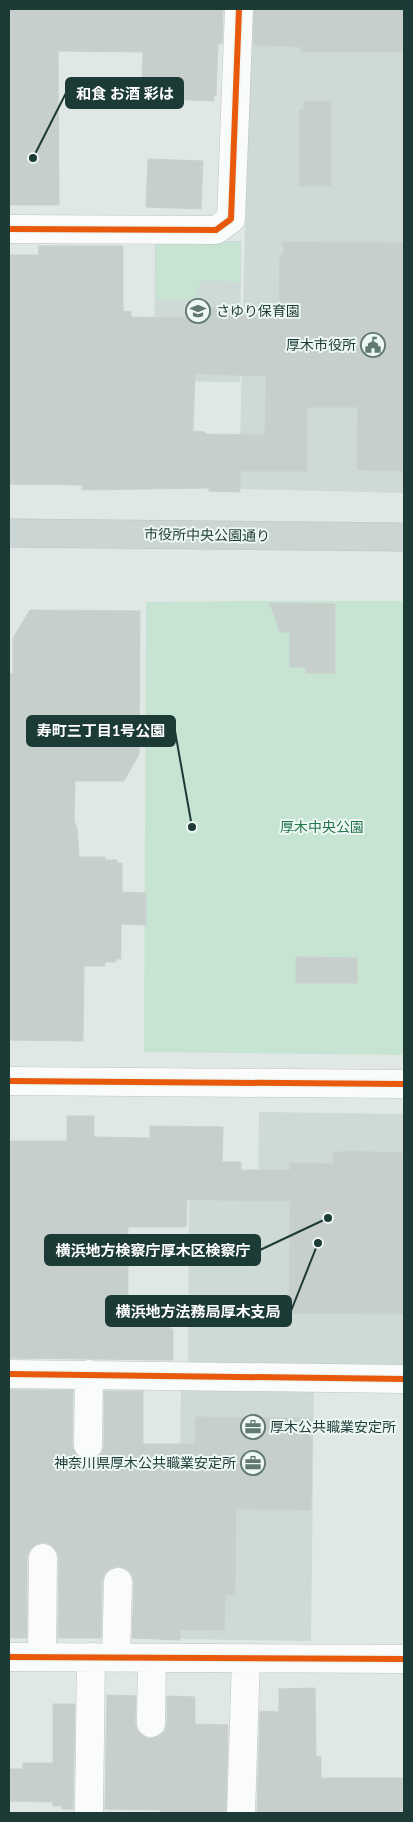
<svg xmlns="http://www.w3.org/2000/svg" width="413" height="1822" font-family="Lato,'Noto Sans JP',sans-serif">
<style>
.built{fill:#cddad5}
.green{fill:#c7e3d2}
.building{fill:#c7cfcc;stroke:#c9d1ce;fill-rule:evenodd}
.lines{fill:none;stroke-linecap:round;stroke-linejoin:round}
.minor-casing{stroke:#bdc5c2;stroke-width:29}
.major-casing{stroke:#bac5c2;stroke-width:29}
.minor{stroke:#fafcfb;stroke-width:28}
.major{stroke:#cbd5d3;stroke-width:28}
.cycleway-casing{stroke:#edf7f3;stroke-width:9}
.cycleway{stroke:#e8590c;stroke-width:6}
.labels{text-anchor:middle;stroke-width:4;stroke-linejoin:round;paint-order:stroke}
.poi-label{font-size:14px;fill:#1d3b36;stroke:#edf7f3;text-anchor:start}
.street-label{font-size:14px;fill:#1d3b36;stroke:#edf7f3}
.park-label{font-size:14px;fill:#24764b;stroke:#edf7f3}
.leader{fill:none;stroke:#1d3b36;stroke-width:2}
.callout-dot{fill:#1d3b36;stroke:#edf7f3;stroke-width:2}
.callout{fill:#1d3b36;stroke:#1d3b36;stroke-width:2}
.callout-label{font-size:15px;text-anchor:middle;font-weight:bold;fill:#fff}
</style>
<rect width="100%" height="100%" fill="#e0e8e5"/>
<path class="built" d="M250 9H404V493L239 489Z
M155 241H241L240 382 154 381Z
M259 1112 404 1114V1367L188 1365 189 1201H258Z
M181 1387 314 1388 311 1641 178 1639Z"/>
<path class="green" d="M156 242H241L240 282 201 281 197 296 193 299 156 300Z
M238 601H404V1055L144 1052 146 602Z"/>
<path class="building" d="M9 9H223L222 44H218L216 95H214V101L147 98V92H145V85H142L143 52 58 51 59 205H9Z
M254 9H404V52H301V47L253 45Z
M304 101H331V186H299V110H303Z
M148 159 203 161 201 209 146 207Z
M283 242 404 243V471L357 470 358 407H307V471H240V492L209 491V488L82 490V485L9 484V255H39L38 246H123V311L131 312V317L194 318 195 307 279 310 280 255H284ZM195 374 266 376 265 435 205 434V432L193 431Z
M270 603 335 604V673H306V667H290V632H280Z
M30 610 140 611 139 754 124 781H75L74 821 77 828 79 857H105V860H117V863H122V892L146 893V925L121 924V959H116V962H105V966H84L83 1041 9 1040V674H13V638Z
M296 957 357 958V983H296Z
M67 1116H94V1137L150 1138V1126L223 1127 222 1162H241V1170H290V1163L334 1164 333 1153 347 1151 404 1153V1314L289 1313 290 1201 187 1200 186 1227H128V1306H170V1329H173V1360L9 1358V1141H67Z
M9 1390H73L72 1445 75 1453 80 1459 87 1461 96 1458 102 1453 104 1446V1391H143V1444H195V1417L312 1418 311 1510 236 1509 235 1595H225L224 1630H180V1640L132 1638 134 1582 132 1575 127 1569 118 1566 110 1569 105 1573 102 1581 101 1638H58L59 1558 57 1551 51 1545 43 1542 36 1544 30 1550 27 1557V1638H9Z
M315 1688 316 1756 321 1757V1778H404V1813H257L260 1711 279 1712V1689Z
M107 1695 136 1696 135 1723 137 1730 143 1736 150 1739 159 1736 165 1731 167 1723V1696L195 1697V1724L228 1725 226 1813H160V1810L105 1809Z
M53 1704H75L73 1809H62V1806H53V1802L9 1801V1769H23V1763H53Z"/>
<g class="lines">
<defs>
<path id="minor" d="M9 229 216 230 231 219 239 9
M9 1081 404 1084
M9 1374 404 1379
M88 1445 89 1374
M9 1657 404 1659
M42 1657 43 1558
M116 1658 118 1582
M151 1723 152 1658
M89 1813 91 1657
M241 1813 246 1659"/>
<path id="major" d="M9 533 404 537"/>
</defs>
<use href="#minor" class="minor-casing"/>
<use href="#major" class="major-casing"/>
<use href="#minor" class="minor"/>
<use href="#major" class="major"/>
<defs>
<path id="cycleway" d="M9 229 216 230 231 219 239 9
M9 1081 404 1084
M9 1374 404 1379
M9 1657 404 1659"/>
</defs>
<use href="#cycleway" class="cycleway-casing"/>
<use href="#cycleway" class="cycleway"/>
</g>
<defs>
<symbol id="school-ring" viewBox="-11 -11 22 22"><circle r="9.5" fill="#edf7f3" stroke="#617873" stroke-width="1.5"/><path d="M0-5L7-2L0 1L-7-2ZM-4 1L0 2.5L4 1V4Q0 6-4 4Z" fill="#617873"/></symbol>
<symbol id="civic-ring" viewBox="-11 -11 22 22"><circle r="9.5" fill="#edf7f3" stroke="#617873" stroke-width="1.5"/><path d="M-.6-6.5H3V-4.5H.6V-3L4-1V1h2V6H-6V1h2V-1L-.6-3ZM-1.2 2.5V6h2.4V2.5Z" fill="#617873"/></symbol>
<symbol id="office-ring" viewBox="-11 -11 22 22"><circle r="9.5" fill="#edf7f3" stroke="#617873" stroke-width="1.5"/><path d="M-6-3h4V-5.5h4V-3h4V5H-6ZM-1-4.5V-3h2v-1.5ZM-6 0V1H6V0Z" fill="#617873"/></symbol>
</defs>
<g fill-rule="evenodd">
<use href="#school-ring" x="184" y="297" width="28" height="28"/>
<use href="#civic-ring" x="359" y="331" width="28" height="28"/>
<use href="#office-ring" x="239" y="1413" width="28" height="28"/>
<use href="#office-ring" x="239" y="1449" width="28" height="28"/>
</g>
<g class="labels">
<g class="poi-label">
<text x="216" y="316">さゆり保育園</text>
<text x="356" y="350" text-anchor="end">厚木市役所</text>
<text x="270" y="1432">厚木公共職業安定所</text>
<text x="236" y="1468" text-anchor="end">神奈川県厚木公共職業安定所</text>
</g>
<g class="street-label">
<text transform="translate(207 535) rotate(1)" y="5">市役所中央公園通り</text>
</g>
<g class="park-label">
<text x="322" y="832">厚木中央公園</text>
</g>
</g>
<path class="leader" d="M33 158L66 93M192 827L175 731M328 1218L260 1250M318 1243L291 1311"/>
<g class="callout-dot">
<circle cx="33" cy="158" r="5"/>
<circle cx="192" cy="827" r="5"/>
<circle cx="328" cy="1218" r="5"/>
<circle cx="318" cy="1243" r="5"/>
</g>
<g class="callout">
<rect x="66" y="78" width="117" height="30" rx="5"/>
<rect x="27" y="716" width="148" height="30" rx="5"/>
<rect x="45" y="1235" width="215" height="30" rx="5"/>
<rect x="106" y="1296" width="185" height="30" rx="5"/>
</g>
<g class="callout-label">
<text x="125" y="99">和食 お酒 彩は</text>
<text x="101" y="736">寿町三丁目1号公園</text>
<text x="153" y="1256">横浜地方検察庁厚木区検察庁</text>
<text x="198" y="1317">横浜地方法務局厚木支局</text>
</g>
<rect width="413" height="1822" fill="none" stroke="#1d3b36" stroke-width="20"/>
</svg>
